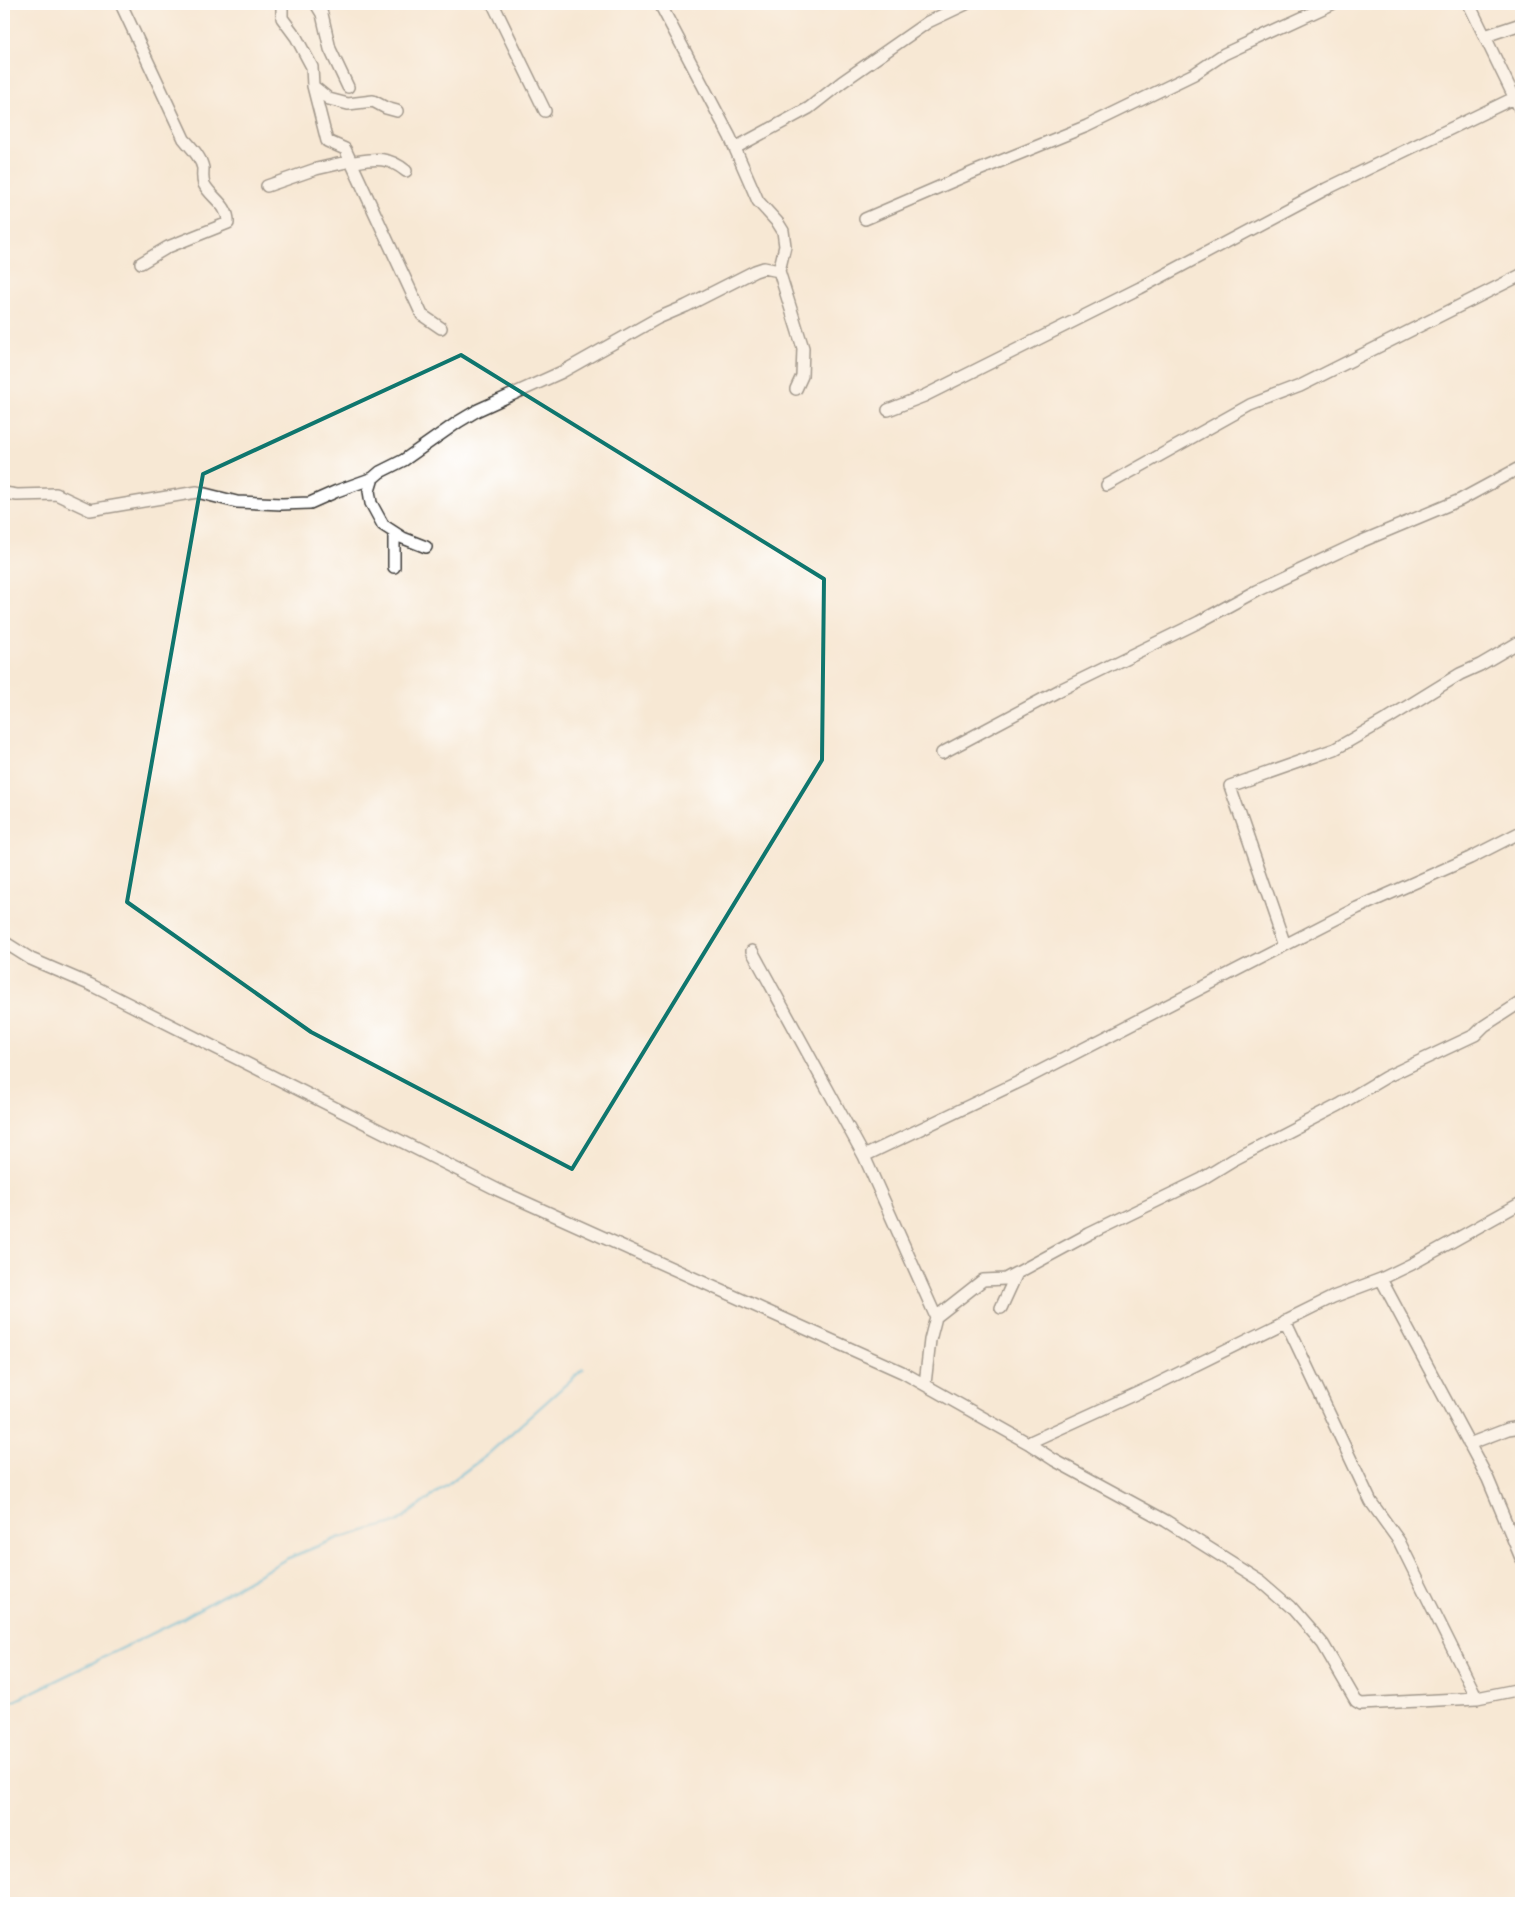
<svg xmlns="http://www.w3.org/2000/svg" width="1525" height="1907" font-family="'Libre Caslon Text',serif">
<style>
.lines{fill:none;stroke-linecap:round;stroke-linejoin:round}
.stream{stroke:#56b4d4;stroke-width:3}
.minor-casing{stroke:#3d3b38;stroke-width:14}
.minor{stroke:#fff;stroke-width:11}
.marked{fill:none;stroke:#0f766e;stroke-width:4;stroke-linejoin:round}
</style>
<rect width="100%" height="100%" fill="#fff"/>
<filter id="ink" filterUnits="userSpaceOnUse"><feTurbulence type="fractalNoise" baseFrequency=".02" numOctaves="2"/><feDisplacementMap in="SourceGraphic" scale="10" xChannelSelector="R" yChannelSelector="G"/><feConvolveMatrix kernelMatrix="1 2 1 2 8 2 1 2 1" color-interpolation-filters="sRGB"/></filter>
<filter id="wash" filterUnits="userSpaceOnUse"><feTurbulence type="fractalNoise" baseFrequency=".0096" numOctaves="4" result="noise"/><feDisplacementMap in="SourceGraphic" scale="20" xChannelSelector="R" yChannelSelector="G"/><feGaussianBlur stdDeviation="1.12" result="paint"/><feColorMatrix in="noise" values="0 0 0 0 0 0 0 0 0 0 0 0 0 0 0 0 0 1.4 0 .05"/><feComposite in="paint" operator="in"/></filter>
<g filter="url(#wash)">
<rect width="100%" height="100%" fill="#f7e8d4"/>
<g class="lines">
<path class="stream" d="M4 1706 180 1620 286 1559 338 1538 397 1522 487 1455 583 1369"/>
</g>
</g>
<g filter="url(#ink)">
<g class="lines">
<defs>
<path id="minor" d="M121 4 184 139C191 147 201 157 203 168 203 174 202 179 204 184 211 198 229 205 228 223L168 247 141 263
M282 4V18L296 37 312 67 313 86 329 99 348 104 373 101 386 108 397 111
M316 4 322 14 330 49 348 87
M493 4 545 111
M660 4 730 137 758 201 778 223 783 231 785 246 779 271 803 348 802 376 796 389
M1469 4 1521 111
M1485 36 1521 24
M313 86 327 141 345 149 422 315 441 328
M735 148 809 108 842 82 928 22 966 4
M267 186 316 169 351 161 355 162C376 158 389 157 406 171
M865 219 974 172 1087 126 1194 74 1224 54 1332 4
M888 410 924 396 1140 288 1326 189 1514 98
M1107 485 1250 405 1300 386 1521 275
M4 493 17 495 56 494 90 510 197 492 237 502 282 504 310 503 337 491 373 478
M426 547 403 538 383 525 371 503 369 491 373 478 380 472 404 460 458 422 478 410 562 372 658 318 686 306 755 271 764 268 779 271
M394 567V534
M942 753 1062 689 1199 622 1256 591 1360 542 1460 500 1521 467
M4 942 31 959 89 984 498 1190 902 1372 1028 1443 1054 1460 1166 1521 1261 1581 1291 1607 1323 1644 1356 1701 1361 1704 1477 1698 1521 1689
M1285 945 1230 786 1335 749 1387 719 1460 674 1480 665 1521 641
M752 951 864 1156 936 1317 930 1340 925 1384
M864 1156 1023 1080 1357 908 1470 858 1521 832
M1381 1279 1488 1479 1521 1558
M1001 1308 1017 1273 1089 1234 1202 1179 1233 1160 1339 1105 1386 1077 1475 1035 1484 1026 1521 1002
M936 1317 983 1280 1005 1279 1016 1273
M1285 1320 1371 1502 1399 1541 1477 1698
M1028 1443 1155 1385 1333 1297 1381 1279 1412 1264 1521 1203
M1469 1444 1508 1429 1521 1427"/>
</defs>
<use href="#minor" class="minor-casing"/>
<use href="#minor" class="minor"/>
</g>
</g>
<path d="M0 0H1525V1907H0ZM461 355 824 579 822 760 572 1169 311 1032 127 902 203 474Z" fill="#f7e8d4" fill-opacity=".55" fill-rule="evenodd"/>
<path class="marked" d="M461 355 824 579 822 760 572 1169 311 1032 127 902 203 474Z"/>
<rect width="1525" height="1907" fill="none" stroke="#fff" stroke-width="20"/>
</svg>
